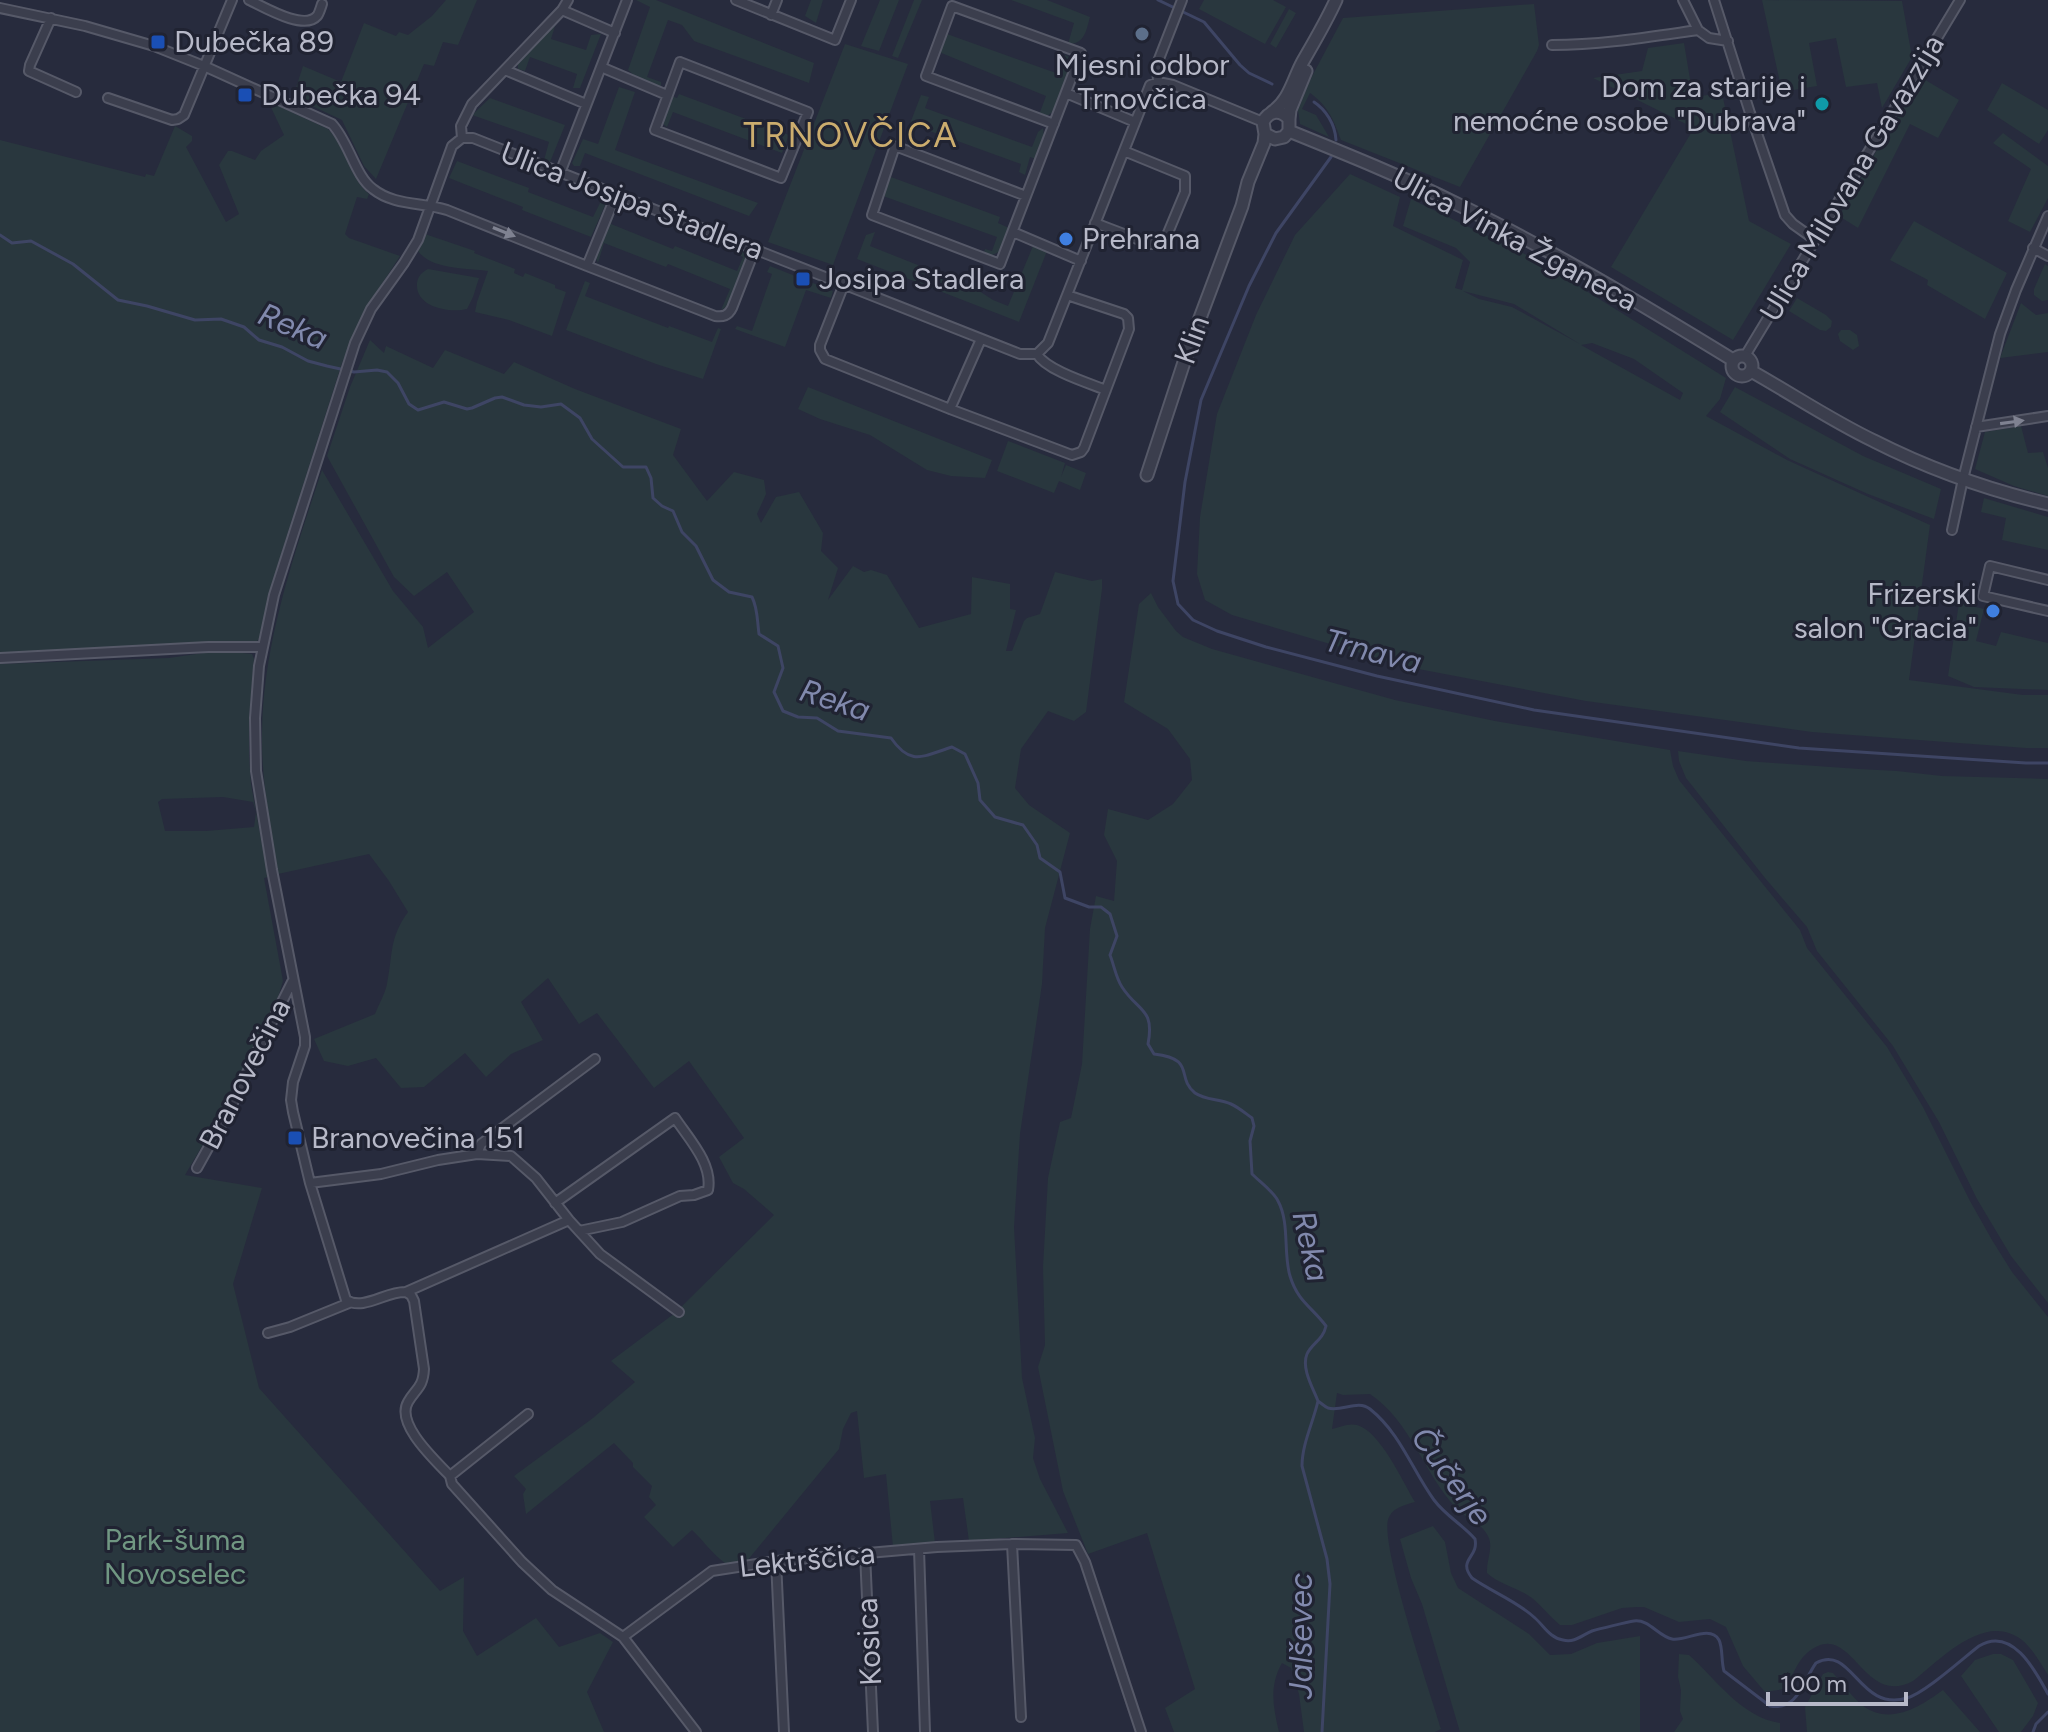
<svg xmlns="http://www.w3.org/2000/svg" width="2048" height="1732" font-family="Figtree,sans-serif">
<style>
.green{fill:#29373e;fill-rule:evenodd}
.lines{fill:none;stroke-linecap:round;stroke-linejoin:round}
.stream{stroke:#3e4564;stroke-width:3}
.minor-casing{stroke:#565968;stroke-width:12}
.tertiary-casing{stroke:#565968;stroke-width:15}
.minor{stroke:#3b3e4d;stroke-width:8}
.tertiary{stroke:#3b3e4d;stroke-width:11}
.oneway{fill:#7f8291}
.service-dot{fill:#5c6f8a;stroke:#202332;stroke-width:3}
.transit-dot{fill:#1a4fb4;stroke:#202332;stroke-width:3}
.culture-dot{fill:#0f9aa8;stroke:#202332;stroke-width:3}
.shop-dot{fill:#3f7fe0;stroke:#202332;stroke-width:3}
.labels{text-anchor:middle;stroke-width:6;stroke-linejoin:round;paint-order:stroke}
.poi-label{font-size:30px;fill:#b7b9c8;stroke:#202332;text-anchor:start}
.street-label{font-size:30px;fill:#b7b9c8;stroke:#202332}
.park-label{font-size:30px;fill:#709782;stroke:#202332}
.water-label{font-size:32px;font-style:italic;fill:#8189ad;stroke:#202332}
.quarter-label{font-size:34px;letter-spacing:2px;fill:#ccad6e;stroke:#202332}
</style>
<rect width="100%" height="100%" fill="#272b3d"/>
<path class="green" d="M446 0H477L458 45 443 42 434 66 424 64 376 179 364 166 342 120 293 97 303 66 341 82 364 23 396 36 399 32 408 35 432 16Z
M636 0H656L814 63 809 83 694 41 682 25 668 20 647 77 661 82V86L638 79 628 70 650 7Z
M811 0H823L816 23 805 16Z
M880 0H899L879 51 861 46Z
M914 0H922L898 58 892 56Z
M1011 0H1047L1090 17C1086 31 1085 44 1068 44L1074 23Z
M1204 0H1273L1286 7 1265 44 1199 9Z
M1762 0 1902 1 1912 57 1882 108 1877 83 1846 87 1836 38 1809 43 1817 86 1782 92Z
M1534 4 1539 45 1537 51 1460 187 1341 140C1333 119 1329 107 1310 93L1302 109 1316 115 1329 137 1300 124 1298 110 1309 82 1343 18Z
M1289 9 1296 13 1276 48 1270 44Z
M556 23 551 39 586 50 591 35 601 34 580 88H573L577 74 530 57 525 71 518 69V63L527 51Z
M947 34 1056 73 1065 55 1071 58 1072 66 1054 111 1047 116 1039 115 1046 96 939 52Z
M1684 43 1693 97 1722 93 1749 221 1791 244 1733 340 1611 267 1694 128 1593 78 1642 71 1648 48Z
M845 44 908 64 833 265 768 242Z
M1922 78 1959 100 1938 138 1910 124 1858 228 1839 216 1881 143Z
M2002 83 2048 110V130L2039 144 1987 110Z
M619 87 635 92 615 150 758 203 749 216 585 153 580 166H574L572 163 583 139 598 144Z
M679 94 789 135 782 153 673 112 667 127 663 124 671 96 677 98Z
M921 95 929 97 925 108 1032 147 1038 132 1043 128C1045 139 1041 149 1036 159L1030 157 1025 175 1019 172 1021 164 916 126 912 136 906 134Z
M490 98 565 125 550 162 544 160 549 142 472 115Z
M268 101 328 129C346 147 349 177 369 194L367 199 357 197 345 234 349 238 400 256 365 310 342 363 283 548 259 639 255 643 248 645 226 643 150 646 100 651 55 650 0 653V140L145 177 146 174 154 176 175 126 192 136V141L186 147 226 222 239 214 219 165 228 151H232L255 160 261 151 284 135Z
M2003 133 2048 166V198L2030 232 2008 221 2031 169 1993 143Z
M457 161 529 188 528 192 593 217 603 197 606 203 591 237 522 210 523 207 449 178Z
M1350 174 1400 197 1393 226 1463 260 1455 288 1462 290 1470 262 1456 248 1403 226 1411 199 1535 259 1726 378 1720 399 1706 416 1787 460 1930 525 1909 680 2023 695H2048V748H2026L1812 732 1586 701 1408 667 1232 615 1205 600 1197 574 1200 517 1217 414 1256 315 1295 235ZM1463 291 1514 304 1580 344 1512 307 1479 299ZM1592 343 1634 359 1683 393 1680 400 1581 345Z
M891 177 1000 217 998 223 1009 228C1003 244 1004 257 983 255L985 249 992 251 997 237 883 196Z
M621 204 620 211 616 210 611 224 673 249 675 246 737 271 743 257 739 255 741 251 744 253 746 260 728 306 721 310 730 289 668 264 666 267 604 243 598 263 595 256 616 206Z
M1914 221 2007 273 1985 319 1927 285 1928 280 1890 260Z
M875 232 870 246 973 287 993 300 1008 306 1033 246 1047 251 1019 322 857 259 866 235Z
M425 234 475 251 474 253 515 269 514 273 523 277 525 273 555 285V288L566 292 552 336 509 320 475 312 477 302 488 271C467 268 432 270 418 251Z
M2045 264 2048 266V300L2042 301 2034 295V289Z
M770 266 833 291 831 298 806 290 785 347 735 329 737 326 752 331 772 274 767 272Z
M428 269 479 278 473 297 467 309C450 313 415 308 417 283 418 276 422 272 428 269Z
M585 281 590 283 585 296 668 328 669 326 712 342 718 328 721 329 703 379 656 364 566 330Z
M1797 298 1826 315 1832 321 1831 327 1826 331 1820 330 1789 311Z
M2021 303 2036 315 2048 313V352L2000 358Z
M1841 330H1850L1857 335 1859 346 1853 350 1840 341 1838 334Z
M370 340 384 353 386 346 433 368 445 350 504 374 514 362 575 389 681 429 673 455 707 501 734 472 764 480 766 494 757 514 761 523 776 497 799 492 823 533 821 551 838 568 828 600 853 566 864 572 871 570 887 575 919 628 971 614 972 577 1010 584V609L1016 610 1006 651H1012L1024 621 1027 618 1040 614 1055 572 1092 581 1102 579V589L1086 712 1074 721 1048 711 1021 749 1015 788 1029 805 1070 833 1045 928 1042 984 1020 1134 1014 1227 1022 1378 1035 1438 1033 1458 1040 1479 1068 1533 969 1541 963 1498 930 1501 935 1543 893 1547 886 1474 864 1478 857 1411 851 1413 843 1429 839 1449 747 1561 726 1564C711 1553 705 1542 692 1530L673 1547 644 1517 656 1505 649 1497 652 1486 633 1467V1463L614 1443 526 1514 523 1494 526 1489 514 1476 593 1418 635 1382 611 1361 675 1313 774 1215 744 1189 733 1183 719 1157 744 1138 689 1061 654 1088 597 1013 579 1024 548 978 521 1002 543 1040 511 1054 486 1077 465 1053 424 1087 401 1088 376 1058 348 1066 324 1061 314 1039 375 1014C379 1004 385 994 387 984 393 954 389 938 408 912L389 881 369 854 278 874C271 828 261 781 262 733 263 643 294 555 322 470L393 591 423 627 428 648 474 612 447 572 414 596 394 577 327 456 350 387Z
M808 387 992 460 985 478 951 476 927 470 870 435 820 419 798 409Z
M1735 387 1863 456 1941 489 1934 519 1868 494 1790 459 1720 412Z
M2021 426 2028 453 2043 452 2048 468V496L2014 486 1975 469 1985 432Z
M1008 441 1065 463 1061 477 1066 465 1086 473 1080 490 1059 481 1054 493 997 471Z
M1984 498 2048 517V550L2002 540 2006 518 1981 512Z
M1151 593 1158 607 1176 631 1183 637 1212 649 1395 700 1495 721 1670 750 1673 766 1679 780 1800 930 1807 948 1887 1047 1923 1107 1970 1201 1992 1240 2012 1272 2048 1317V1675C2040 1663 2033 1649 2022 1640 1985 1611 1941 1659 1913 1681 1861 1709 1852 1615 1807 1653 1796 1662 1793 1678 1784 1689L1765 1692 1743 1666 1726 1627 1710 1619 1679 1622 1644 1607H1637L1622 1608 1572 1625H1560C1550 1617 1542 1606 1532 1598 1519 1588 1498 1584 1487 1573 1486 1560 1494 1548 1488 1536 1481 1522 1466 1519 1456 1508 1423 1472 1411 1422 1370 1394L1343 1395 1337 1393 1332 1429C1340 1427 1348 1423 1357 1425 1380 1431 1403 1482 1415 1502 1405 1505 1394 1507 1389 1517 1377 1538 1432 1698 1441 1729L1435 1732H1304L1299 1694 1291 1668 1282 1663C1269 1686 1273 1707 1279 1732H1174L1165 1708 1195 1689 1147 1533 1088 1554 1063 1491 1038 1367 1045 1345 1043 1267 1048 1178 1060 1122 1071 1118 1082 1064 1090 929 1096 896 1114 901 1117 861 1104 835 1108 809 1148 820 1173 804 1192 780 1190 759 1168 729 1124 702 1139 604Z
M1959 603 1984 609 1976 641 1996 646 2001 632 2048 643V690L1974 687 1948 676Z
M203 653H243L252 654 254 659 249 719V755L251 784 268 877 264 878 283 981 274 1011 240 1081 185 1175 262 1188 233 1284 259 1388 440 1591 464 1577 463 1631 477 1656 536 1618 559 1647 600 1633 613 1642 587 1692 604 1732H0V664L169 658ZM223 797 253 802 256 812 254 827 206 831H165L158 802 162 799Z
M1678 751 1746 761 1859 769 1897 771 1942 776 2048 779V1303L2011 1256 1977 1199 1939 1122 1893 1046 1817 951 1807 927 1765 878 1686 778 1679 761Z
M1433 1526 1445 1542 1451 1573 1458 1588 1529 1634 1550 1655 1571 1654 1597 1643 1640 1636V1732H1460L1422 1604 1411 1578 1400 1539Z
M1679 1654 1689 1655C1717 1680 1741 1717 1780 1723V1732H1674L1683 1719 1680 1711 1681 1690 1678 1677Z
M1993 1654H2001L2013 1660 2038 1703 2033 1716 2021 1732H1999L1961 1676 1975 1660Z
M1828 1672 1833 1673C1843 1684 1852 1697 1863 1706 1891 1726 1921 1706 1943 1690L1980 1732H1807L1805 1707 1823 1674Z"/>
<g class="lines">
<path class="stream" d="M1158 0 1204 22 1240 65 1249 73 1272 84
M1314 102C1326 110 1335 124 1336 140
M1331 157 1276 233 1249 286 1201 400 1185 482 1173 581 1178 604 1193 620 1217 631 1266 647 1377 676 1534 710 1799 748 2026 763H2048
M0 235 12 243 31 241 73 264 118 300 147 306 195 320 221 319 244 327 259 340 282 347 308 361 327 366 354 372 377 370 387 372 398 383 409 404 418 410 444 402 467 409 472 408 495 398 502 397 524 405 541 407 561 404 580 418 592 439 623 467H646L651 478 653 498 662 506 673 511 682 532 696 546 713 580 729 592 752 597C758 609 757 620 759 634L778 646 783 668 774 692 783 711 798 717 817 718 838 731 891 738C911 767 923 756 952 747L965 754 978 783 980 800 995 817 1023 825 1037 845 1040 858 1060 872 1065 898 1089 907H1101L1110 914 1117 936 1110 955C1114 965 1116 978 1122 987 1138 1012 1155 1008 1148 1044L1154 1054C1197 1059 1175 1077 1195 1093 1205 1100 1219 1099 1231 1104 1238 1107 1245 1113 1252 1118L1254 1126 1250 1141 1252 1174C1260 1182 1273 1191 1278 1201 1290 1223 1283 1253 1290 1276 1298 1302 1311 1306 1326 1326 1323 1340 1312 1343 1307 1354 1301 1368 1313 1388 1318 1401
M1318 1401C1321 1403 1324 1406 1328 1408 1342 1412 1358 1399 1370 1409 1401 1434 1412 1470 1434 1500 1446 1516 1463 1525 1475 1539 1479 1558 1457 1559 1472 1578 1492 1592 1517 1601 1535 1618 1544 1626 1550 1638 1563 1640 1575 1643 1582 1635 1592 1631 1599 1629 1627 1622 1634 1621 1649 1619 1658 1636 1672 1639 1685 1642 1710 1624 1719 1640 1723 1648 1721 1661 1724 1671L1770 1706C1798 1711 1803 1681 1816 1663 1852 1643 1859 1713 1907 1698 1925 1693 1962 1659 1979 1646 2012 1626 2035 1670 2048 1694
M1318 1401C1313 1423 1302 1444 1302 1466L1327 1559 1330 1584 1322 1732
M2033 1732 2036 1724 2048 1712"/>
<defs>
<path id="minor" d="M249 0C264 7 304 31 317 16 319 14 321 7 322 4
M736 0 835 40 851 0
M1714 0 1750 113 1785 215 1793 224 1814 239
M0 8 85 26 154 46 204 66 332 124C349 142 355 176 373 189 394 206 423 202 447 210L587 266 616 195
M562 10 615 33
M771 15 777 0
M51 18 30 65 29 71 76 92
M1698 30 1709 38 1728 41
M1552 45C1601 45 1649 37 1698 30L1683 0
M680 62 808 112 781 178 655 130Z
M601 67 667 95
M505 70 586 104
M1158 82 1157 64 1182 0
M1066 93 1135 122
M108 98 172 120 178 119 184 115 232 0
M462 138 452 146 418 240 404 263 371 309 355 343 274 595 259 666 255 718 256 771 272 870 305 1037V1046L293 1082 291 1100 293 1112 310 1183 346 1300C364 1311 386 1291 406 1292L569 1220
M462 138H473L1020 354H1037
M462 138 461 126 472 104 562 10 568 0
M560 173 627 0
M1026 196 895 146 872 215 1000 264 1081 53 952 6 926 76 1054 124
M1095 223 1150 244H1161L1165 240 1185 192V176L1124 151
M1013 232 1081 261
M2033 248 2048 256
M587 266 715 316C723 317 728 316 732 308L755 249
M844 284 820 345V350L825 359 950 409 1072 455 1081 452 1084 448 1129 329 1128 318 1124 314 1067 295
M1037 354 1048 343 1150 85 1158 82 1173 85 1263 122
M1037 354C1046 370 1088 383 1106 390
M1745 356 1960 0
M950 409 981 339
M1976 427 2048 416
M1952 530 1963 479 2000 334 2016 290 2048 216
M2048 580 1990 566 1983 596 2048 611
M0 658 208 647H262
M477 1154 481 1144 595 1059
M197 1168 232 1105 251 1064 292 982
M310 1183 381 1174 438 1160 477 1154 511 1156 536 1178 569 1220 600 1254 679 1312
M555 1203 675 1118C689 1139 713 1164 708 1190L694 1195 680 1196 622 1222 579 1231
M406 1292 411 1295 414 1301 424 1369C423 1388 416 1388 408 1402 395 1424 436 1461 450 1476L452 1484 522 1562 552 1590 623 1637 696 1732
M268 1333 290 1327 349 1303
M450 1476 528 1414
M1012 1544 1021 1717
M919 1549 925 1732
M865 1553 873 1732
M776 1561 784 1732
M623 1637 712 1571 776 1561 937 1547 1012 1544 1076 1545 1085 1562 1141 1732"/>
<path id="tertiary" d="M1272 112C1289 101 1293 80 1302 63 1314 42 1326 22 1336 0
M1289 119 1290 110 1306 71
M1289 131C1346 154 1403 177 1457 204 1552 250 1643 305 1733 360
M1732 366a10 10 0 1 1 20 0a10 10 0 1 1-20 0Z
M1751 371C1792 394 1832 421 1874 441 1929 469 1989 490 2048 504
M1147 475 1188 350 1242 206 1248 182 1264 143 1265 134 1263 122C1269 110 1281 109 1289 119V131L1284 137 1275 139 1265 134"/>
</defs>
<use href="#minor" class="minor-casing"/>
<use href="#tertiary" class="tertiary-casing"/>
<use href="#minor" class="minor"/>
<use href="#tertiary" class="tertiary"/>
</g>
<defs><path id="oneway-solid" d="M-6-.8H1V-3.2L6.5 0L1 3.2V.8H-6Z" transform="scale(2)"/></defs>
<g class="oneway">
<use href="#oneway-solid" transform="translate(504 232) rotate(22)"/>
<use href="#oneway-solid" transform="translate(2012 422) rotate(-8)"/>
</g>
<circle class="service-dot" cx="1142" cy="34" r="8"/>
<g class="transit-dot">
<rect x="150" y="34" width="16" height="16" rx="4"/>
<rect x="237" y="87" width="16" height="16" rx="4"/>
<rect x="795" y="271" width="16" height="16" rx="4"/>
<rect x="287" y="1130" width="16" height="16" rx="4"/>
</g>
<circle class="culture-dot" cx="1822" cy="104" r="8"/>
<g class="shop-dot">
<circle cx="1066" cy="239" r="8"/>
<circle cx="1993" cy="611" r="8"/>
</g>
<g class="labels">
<g class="poi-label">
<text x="174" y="52">Dubečka 89</text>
<text x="1142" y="75" text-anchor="middle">Mjesni odbor<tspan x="1142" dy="34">Trnovčica</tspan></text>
<text x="1806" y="97" text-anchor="end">Dom za starije i<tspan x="1806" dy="34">nemoćne osobe "Dubrava"</tspan></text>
<text x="261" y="105">Dubečka 94</text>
<text x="1082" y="249">Prehrana</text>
<text x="819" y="289">Josipa Stadlera</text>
<text x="1977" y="604" text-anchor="end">Frizerski<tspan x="1977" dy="34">salon "Gracia"</tspan></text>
<text x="311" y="1148">Branovečina 151</text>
</g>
<g class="street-label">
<text transform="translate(1852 178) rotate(-59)" y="10">Ulica Milovana Gavazzija</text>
<text transform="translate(632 201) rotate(21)" y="10">Ulica Josipa Stadlera</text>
<text transform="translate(1515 239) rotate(28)" y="10">Ulica Vinka Žganeca</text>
<text transform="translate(1192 340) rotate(-70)" y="10">Klin</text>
<text transform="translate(245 1074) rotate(-63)" y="10">Branovečina</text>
<text transform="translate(807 1560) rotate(-6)" y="10">Lektrščica</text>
<text transform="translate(869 1642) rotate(-93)" y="10">Kosica</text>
</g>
<g class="park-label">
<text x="175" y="1550">Park-šuma<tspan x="175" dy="34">Novoselec</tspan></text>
</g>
<g class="water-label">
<text transform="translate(293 326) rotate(23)" y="11">Reka</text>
<text transform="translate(1373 651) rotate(14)" y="11">Trnava</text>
<text transform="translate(835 700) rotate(18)" y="11">Reka</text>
<text transform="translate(1311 1246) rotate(77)" y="11">Reka</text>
<text transform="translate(1452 1476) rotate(54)" y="11">Čučerje</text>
<text transform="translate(1301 1636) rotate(-90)" y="11">Jalševec</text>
</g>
<g class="quarter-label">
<text x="851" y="147">TRNOVČICA</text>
</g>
</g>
<path d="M1768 1692v12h138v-12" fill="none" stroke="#b7b9c8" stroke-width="4"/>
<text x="1780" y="1692" font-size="24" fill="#b7b9c8" stroke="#202332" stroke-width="6" paint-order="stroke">100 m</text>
</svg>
